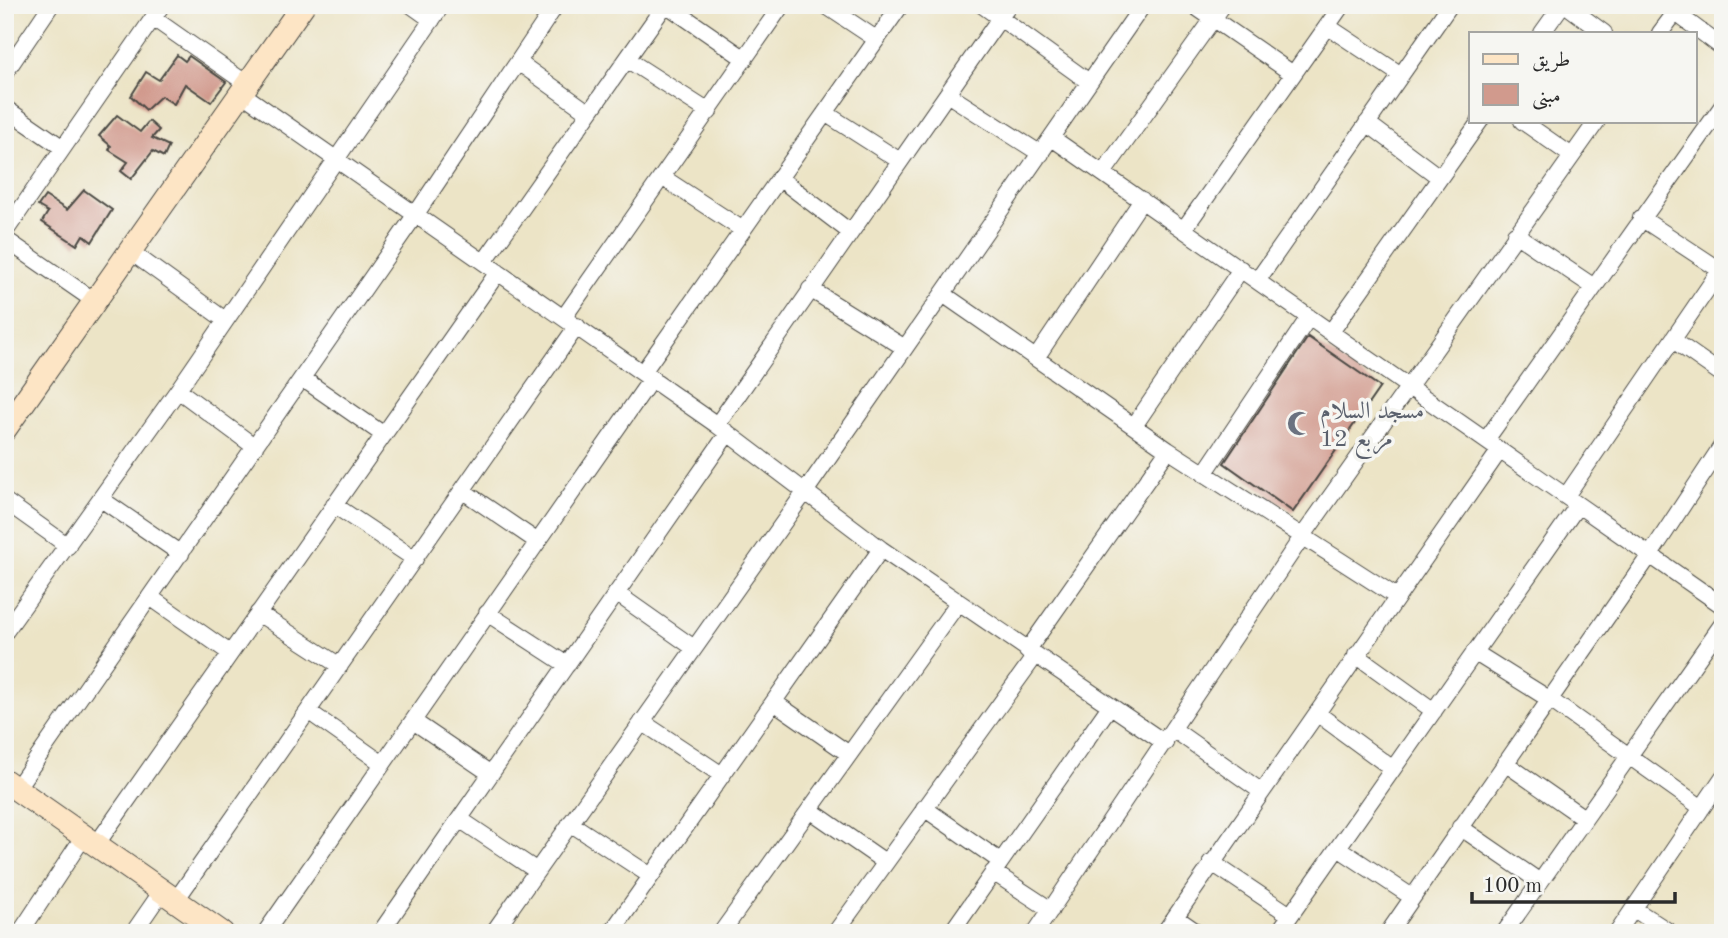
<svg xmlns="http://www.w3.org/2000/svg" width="1728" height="938" font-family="'Old Standard TT',Amiri,serif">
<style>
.building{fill:#d19a8d}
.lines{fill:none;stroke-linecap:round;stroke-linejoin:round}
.street-casing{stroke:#484742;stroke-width:18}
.secondary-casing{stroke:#484742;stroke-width:25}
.street{stroke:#fff;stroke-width:16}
.secondary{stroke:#fde5c5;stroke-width:23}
.labels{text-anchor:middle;stroke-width:7;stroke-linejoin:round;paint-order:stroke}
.worship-label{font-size:24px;fill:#5b616d;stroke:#f6f6f2;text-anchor:start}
</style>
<rect width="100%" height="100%" fill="#f6f6f2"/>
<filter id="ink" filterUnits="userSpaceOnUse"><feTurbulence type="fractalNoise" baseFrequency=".0143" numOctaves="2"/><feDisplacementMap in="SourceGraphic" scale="14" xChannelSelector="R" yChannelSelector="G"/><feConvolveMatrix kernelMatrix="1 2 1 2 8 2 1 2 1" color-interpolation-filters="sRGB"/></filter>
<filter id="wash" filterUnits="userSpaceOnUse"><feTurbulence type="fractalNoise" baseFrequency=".00686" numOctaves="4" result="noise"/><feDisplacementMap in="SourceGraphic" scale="28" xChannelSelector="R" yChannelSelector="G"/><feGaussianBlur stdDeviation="1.57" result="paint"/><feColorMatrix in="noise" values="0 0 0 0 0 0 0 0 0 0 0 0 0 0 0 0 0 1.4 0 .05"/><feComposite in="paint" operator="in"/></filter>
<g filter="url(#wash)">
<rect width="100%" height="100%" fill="#ece4c6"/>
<g id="blocks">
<path class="building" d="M177 55 185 61 189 56 226 82 211 102 185 84 174 104 161 96 146 110 131 96 146 72 159 80Z
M117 115 140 132 149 121 159 130 152 138 169 146 164 157 153 151 131 179 121 171 128 162 109 150 111 146 99 136Z
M84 190 112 210 92 242 83 235 77 245 42 222 48 212 38 206 45 196 67 210Z
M1308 337 1380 387 1293 512 1224 463Z"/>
</g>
</g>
<g filter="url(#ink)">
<use href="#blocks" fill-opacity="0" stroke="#484742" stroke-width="2"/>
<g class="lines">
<defs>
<path id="street" d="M411 5 432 20
M667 5 745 59
M825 5 876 39
M982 5 1089 82
M1193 5 1293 74
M1566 5 1604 33
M1676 13 1723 48
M153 18 247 84
M1327 26 1401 75
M1542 33 1562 5
M1660 33 1681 5
M628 60 709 112
M518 62 588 112
M5 73 51 5
M241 93 717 425 881 549 1165 743
M947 94 1041 154
M5 108 63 148
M825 113 900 161
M1522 121 1572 156
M1367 123 1439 177
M1052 138 1723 606
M1103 173 1223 5
M662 177 743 230
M779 178 850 232
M1641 218 1720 270
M1184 229 1342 5
M5 232 162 5
M1515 234 1594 287
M5 239 96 302
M131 252 225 320
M484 262 665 5
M1257 281 1450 5
M810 289 905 348
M943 294 1168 450 1397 597
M564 317 782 5
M1331 332 1480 121
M1673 340 1723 375
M1036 358 1142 200
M643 372 901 5
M302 378 384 435
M178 390 255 447
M717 425 1009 5
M1134 426 1241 269
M1486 440 1723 105
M1204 474 1309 317
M463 491 538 542
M1566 496 1723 266
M101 499 181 554
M5 501 68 546
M334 505 415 559
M616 593 694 648
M150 597 230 653
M258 613 340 666
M487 613 567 665
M5 632 178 390 442 5
M1027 651 1168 450
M1474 652 1549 699 1702 808
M1356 655 1434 711
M774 702 849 754
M308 711 383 764
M1318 714 1393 769
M413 721 491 774
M642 722 722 775
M1173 729 1262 792
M1505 763 1584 818
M16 789 416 214 556 5
M924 808 1000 861
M810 810 885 862
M461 820 537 871
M570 823 651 876
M1460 827 1540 882
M96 845 498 272
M1338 848 1412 897
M1211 862 1290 915
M993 872 1051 910
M176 900 577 326
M1634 909 1671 933
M1175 917 1198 933
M20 933 84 836
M133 933 162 891
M265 933 652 378
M380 933 728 433
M493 933 805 492 1143 5
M611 933 881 549
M721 933 958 603
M835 933 1035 656
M951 933 1110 706
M1035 933 1302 537 1597 121
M1164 933 1500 450
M1278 933 1578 505
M1388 933 1650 555 1723 444
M1504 933 1723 623
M1617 933 1723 777"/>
<path id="secondary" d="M5 429 303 5
M5 781 222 933"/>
</defs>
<use href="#street" class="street-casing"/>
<use href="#secondary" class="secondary-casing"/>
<use href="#street" class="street"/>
<use href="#secondary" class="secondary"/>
</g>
</g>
<defs>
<symbol id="mosque-bare" viewBox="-9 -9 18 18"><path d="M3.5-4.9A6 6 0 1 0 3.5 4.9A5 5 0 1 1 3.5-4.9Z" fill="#6b7280" stroke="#f6f6f2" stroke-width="2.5" paint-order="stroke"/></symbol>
</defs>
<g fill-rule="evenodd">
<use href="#mosque-bare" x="1282" y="406" width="35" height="35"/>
</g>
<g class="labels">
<g class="worship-label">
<text x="1320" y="418">مسجد السلام<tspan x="1320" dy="28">مربع 12</tspan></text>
</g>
</g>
<rect width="1728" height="938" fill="none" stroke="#f6f6f2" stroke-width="28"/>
<rect x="1469" y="32" width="228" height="91" fill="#f6f6f2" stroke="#a5a5a2" stroke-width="2"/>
<rect x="1483" y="54" width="35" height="10" fill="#fde5c5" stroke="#a5a5a2" stroke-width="2"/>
<text x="1532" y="66" font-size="21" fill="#2b2b2b">طريق</text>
<rect x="1483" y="84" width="35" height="21" fill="#d19a8d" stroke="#a5a5a2" stroke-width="2"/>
<text x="1532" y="102" font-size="21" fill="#2b2b2b">مبنى</text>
<path d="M1472 892v10h203v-10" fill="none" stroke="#2b2b2b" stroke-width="3.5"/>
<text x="1483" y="892" font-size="21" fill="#2b2b2b" stroke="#f6f6f2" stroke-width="5" paint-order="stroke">100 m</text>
</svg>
